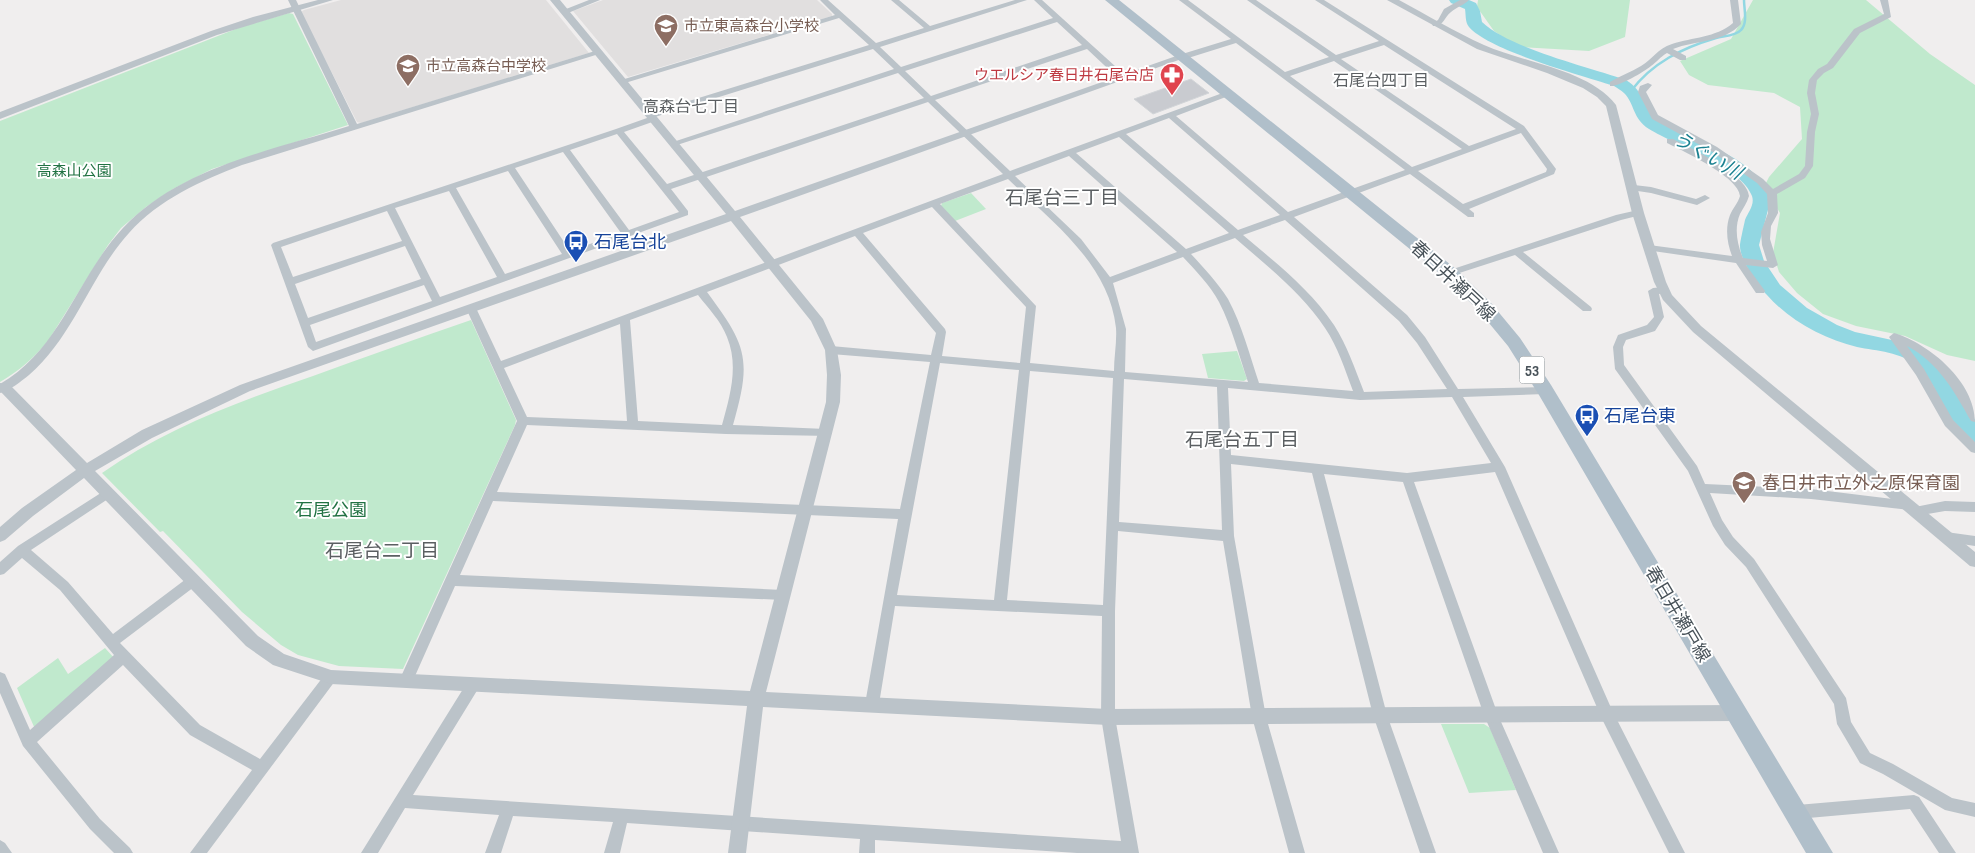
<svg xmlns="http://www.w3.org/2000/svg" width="1975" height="853" font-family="'Sofia Sans Condensed','Noto Sans JP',sans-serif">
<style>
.education{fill:#e1dfdf}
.green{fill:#c0e9cd}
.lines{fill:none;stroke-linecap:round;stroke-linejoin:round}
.stream{stroke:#92d7e2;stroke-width:2.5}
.river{fill:#92d7e2;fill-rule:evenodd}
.building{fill:#c9cbd0;stroke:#d2d5d8}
.minor{fill:#bbc3c9;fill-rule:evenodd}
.tertiary{fill:#bbc3c9;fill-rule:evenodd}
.primary{fill:#b0bfca;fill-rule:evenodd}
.labels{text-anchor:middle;stroke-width:4;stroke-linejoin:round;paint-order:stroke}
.far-education-label{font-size:15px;fill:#785e54;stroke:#fff;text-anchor:start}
.far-health-label{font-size:15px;fill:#be3a42;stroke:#fff;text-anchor:end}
.far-park-label{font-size:15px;fill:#217243;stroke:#fff}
.far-neighbourhood-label{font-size:16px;fill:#5b5f62;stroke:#fff}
.shield{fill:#fff;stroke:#7f868b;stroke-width:1}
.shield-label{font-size:16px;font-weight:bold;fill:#485259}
.transit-label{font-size:18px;fill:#164399;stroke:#fff;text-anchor:start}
.street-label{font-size:18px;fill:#485259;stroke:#fff}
.education-label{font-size:18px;fill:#785e54;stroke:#fff;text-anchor:start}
.park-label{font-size:18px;fill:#217243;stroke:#fff}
.water-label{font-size:19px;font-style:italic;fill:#1b8191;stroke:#fff}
.neighbourhood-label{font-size:19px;fill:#5b5f62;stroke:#fff}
</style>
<rect width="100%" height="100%" fill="#f0eeee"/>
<path class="education" d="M341 0H546L589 53 361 123 357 122 301 12 304 10Z
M603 0H817L832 14V16L628 77 573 11Z"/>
<path class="green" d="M1478 0H1630L1625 37 1589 51 1518 47 1494 31 1477 7Z
M1753 0H1866L1930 54 1975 85V361L1947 355 1905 336 1856 326 1823 314 1797 293 1779 272 1773 253 1780 213 1764 187 1769 177 1802 139 1800 107 1774 93 1708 85 1689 75 1680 61 1731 39Z
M289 13 293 14 348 125 212 169 173 189 146 207 121 228 108 245 48 341C34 358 19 371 0 382V121L200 43 241 27Z
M971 193 986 209 955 221 941 206 942 203Z
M471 320 516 420 515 425 403 669 339 666 298 655 281 645 242 612 163 531 160 532 102 473C166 428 240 401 313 376 365 357 418 338 471 320Z
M1237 351 1247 379 1244 381 1208 378 1202 354Z
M105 648 115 659 35 729 17 688 58 658 68 674Z
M1441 724H1484L1490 728 1516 790 1469 793Z"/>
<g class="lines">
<path class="stream" d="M1631 91C1652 63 1682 48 1716 38 1723 36 1736 36 1741 30 1748 23 1744 9 1744 0"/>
<path class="river" d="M1449 0H1469L1476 3 1480 11 1482 22C1511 49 1586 66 1626 80 1645 92 1642 106 1657 119 1695 144 1752 153 1771 198L1759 245 1764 261 1780 285 1807 308 1837 325 1855 332 1915 345 1933 355 1950 377 1975 420V443C1948 434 1940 385 1918 366 1901 352 1877 351 1857 347 1824 339 1790 321 1767 295 1757 285 1740 260 1740 246 1740 242 1744 225 1745 220 1748 212 1755 205 1752 196 1742 167 1675 145 1649 129 1632 118 1635 104 1624 93 1621 90 1617 88 1614 86 1581 75 1490 51 1469 27 1465 22 1466 15 1465 9L1451 3Z"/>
</g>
<path class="building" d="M1191 79 1209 93 1153 114 1134 99Z"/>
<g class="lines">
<path class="minor" d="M288 0H296L357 124 595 51 602 53 242 165C201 181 159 199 129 233 90 276 74 336 29 375 20 382 11 390 0 393V384C61 349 77 277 123 228 180 167 273 150 349 126Z
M589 0H600L568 13 561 11Z
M820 0H828L876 43 924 28 891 0H899L930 26 1015 0H1027L880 47 901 67 1053 18 1034 0H1042L1126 76V80H1120L1087 49 935 100 1010 171 1228 91 1232 93 1231 95 1176 116 1288 212 1405 170 1236 43 1185 59H1179V55L1231 39 1179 0H1188L1285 72 1329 57 1247 0H1256L1336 55 1379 41 1315 0H1324L1524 126 1556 169 1554 174 1469 209 1474 213V217H1468L1410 174 1294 217 1407 315 1425 337 1458 389 1549 387 1550 390 1545 394 1463 397 1505 467 1612 710 1685 853H1669L1602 719 1495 472 1414 482 1498 715 1559 853H1543L1484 715 1403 482 1324 474 1387 715 1436 853H1420L1373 715 1312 473 1231 464 1234 536 1266 717 1305 853H1289L1252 717 1223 541 1118 531 1115 611V717L1139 853H1077L875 840V853H859L860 839 627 823 620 853H604L613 822 513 816 501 853H485L499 815 405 808 378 853H361L468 681 473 679 478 681 480 685 478 689 413 795 1121 841 1101 717 1102 616 895 606 879 704 877 708 872 710 867 708 865 704 898 519 493 501 460 575 783 590 788 591 789 595 788 599 783 600 455 586 411 685 406 687 401 685 399 681 517 421 466 308 467 306 471 305 476 308 501 361 1003 174 928 102 671 189 688 211V215L313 351 308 347 271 245 273 243 616 129 647 118V114L869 45 839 18 625 83 618 81 835 15ZM1057 22 1082 45 931 96 905 71ZM1384 45 1516 129 1469 146 1341 59ZM873 49 894 69 670 143 671 145H677L898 73 924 98 667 184 624 132 655 121V117ZM1334 61 1462 149 1412 167 1290 76ZM1169 118 1280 215 1238 230 1126 134ZM1521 133 1547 169 1546 172 1463 204 1418 171ZM617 134 679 212 629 230 570 150ZM1119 137 1229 233 1186 249 1076 153ZM563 152 621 233 570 251 515 168ZM1069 156 1177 252 1110 277 1081 239 1015 176ZM508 171 562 254 505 274 456 188ZM1008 179C1051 221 1109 263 1116 328 1117 342 1114 357 1114 371L1030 363 1036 306 940 204ZM449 191 497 277 440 297 395 208ZM932 207 1026 307 1020 363 942 356 946 332 945 329 863 233ZM387 211 402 241 293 277 281 247ZM1285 220 1399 321 1417 343 1447 389 1364 392C1355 369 1347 345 1334 325 1310 289 1276 263 1243 235ZM855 236 936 333 931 355 831 346 826 350 831 354 930 362 900 509 497 492 527 425 726 434 830 436 832 433 830 430 826 429 733 425C752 359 747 346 707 292ZM1235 238C1267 266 1301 292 1325 328 1338 347 1345 370 1353 391L1259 383C1250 356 1242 325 1228 299 1218 283 1204 268 1191 254ZM405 246 421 279 308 318 295 284ZM1183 257C1196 271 1210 285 1219 302 1232 327 1239 356 1248 382L1125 372 1126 329 1113 283ZM424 285 432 301 316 342 310 325ZM698 295C708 308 721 321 727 337 739 366 730 396 722 425L638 421 630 320ZM620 324 627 421 527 417 504 368ZM940 363 1019 370 994 600 897 595ZM1030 371 1113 378 1103 605 1007 600ZM1124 379 1217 387 1222 530 1119 522ZM1228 388 1360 400 1452 397 1491 463 1407 473 1231 455Z
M1460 0H1469C1464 5 1457 7 1451 12 1444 17 1444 27 1433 26L1432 24 1438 20 1444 9Z
M1730 0H1738L1741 24C1723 43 1696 40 1673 49L1686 56V60H1680L1667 53C1660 57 1657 62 1651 66 1644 72 1618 87 1610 86V82C1620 76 1631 72 1641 66 1653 59 1657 49 1672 44 1693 37 1715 38 1733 23Z
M1880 0H1888L1891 17 1860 33 1833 68 1824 73 1817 80 1815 93 1819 114 1815 132 1813 166 1805 178 1777 194 1778 213 1771 226 1770 239 1778 265 1773 268 1746 265 1765 291 1764 293H1756L1736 263 1646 250 1644 248 1646 246 1649 245 1732 256C1727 243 1725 228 1730 215 1733 208 1738 203 1740 196 1739 177 1683 151 1667 143V139H1673C1691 148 1748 175 1749 196 1747 203 1743 208 1740 214 1734 228 1737 244 1743 258L1767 261 1762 245 1761 232 1768 213 1767 194 1757 183 1711 151 1652 119 1638 92 1640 86 1648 83 1652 85 1646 92 1658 115 1717 147 1763 179 1773 189 1799 174 1805 166 1807 132 1811 114 1807 93 1809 80 1818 69 1827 64 1854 29 1884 14Z
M1634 185 1651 187 1696 199 1705 195 1710 198 1697 205 1651 193 1631 190V186Z
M1638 210 1641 211V215L1621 220 1523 252 1591 307 1592 309 1591 311H1583L1515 255 1450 276 1445 273 1447 271 1616 215Z
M1664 287 1668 288 1669 290 1668 292 1659 294 1664 317 1655 331 1626 340 1623 347 1624 365 1697 466 1705 484 1811 489 1909 501 1913 503 1915 507 1945 501 1975 502V512L1945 511 1916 516 1912 514 1910 510 1811 499 1710 493 1722 520 1733 537 1754 559 1846 698 1851 722 1870 753 1893 764 1952 798 1975 803V817L1945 810 1883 774 1860 763 1837 724 1834 704 1746 567 1725 545 1713 526 1688 471 1615 369 1613 347 1618 335 1647 325 1654 317 1648 291 1653 288Z
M1894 333C1930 344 1975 382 1975 422L1971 421C1954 391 1939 363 1907 346L1924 369 1953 420 1975 442V453L1971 452 1945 426 1916 375 1889 337Z
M107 489 111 491 113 494 111 497 31 550 68 582 113 634 190 576 194 575 198 576 200 580 198 584 120 643 200 725 260 759 326 673 331 671 336 673 338 677 207 853H190L252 770 190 735 123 665 37 742 100 819 130 848 133 853H114L90 829 23 746 0 693V672L5 674 30 730 114 655 60 590 22 558 4 574 0 575V562L18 546Z
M1946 532 1975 536V546L1942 541 1940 537 1942 533Z
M1914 795 1919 797 1956 853H1939L1910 809 1797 819 1792 817 1790 812 1792 807 1797 805Z
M0 840 5 843 12 853H0Z"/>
<path class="tertiary" d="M318 0H333L217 35 0 119V112L211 31 253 17Z
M550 0H560L735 211 1179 55H1185L1187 57 740 217 823 319 837 350 841 375 840 402 766 692 1108 709 1737 705 1743 707 1745 713 1743 719 1737 721 1108 725 763 707 746 853H728L747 706 331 684 273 665 246 646 84 478 33 516 5 540 0 542V527L22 508 76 470 0 391V383L9 384 87 463 142 430 240 385 726 214ZM731 221 811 321 825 350 827 375 826 402 750 691 331 670 284 654 258 636 95 471 152 438 250 391Z
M1387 0H1399C1427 15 1455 32 1484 45 1524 63 1588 69 1616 105L1644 213 1666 282 1672 295 1701 326 1975 552V567L1970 566 1693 332 1663 300 1654 282 1632 213 1606 106 1597 97 1583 88 1547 73 1477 49Z"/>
<path class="primary" d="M1105 0H1119L1456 269 1491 303 1520 338 1551 385 1833 853H1806L1539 395 1508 346 1479 311 1444 277Z"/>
</g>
<defs>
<symbol id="school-pin" viewBox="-11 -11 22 30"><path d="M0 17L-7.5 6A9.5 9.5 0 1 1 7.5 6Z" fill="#8d6e63" stroke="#fff"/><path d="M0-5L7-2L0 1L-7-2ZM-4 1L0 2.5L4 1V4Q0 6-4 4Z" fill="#fff"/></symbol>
<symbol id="pharmacy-pin" viewBox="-11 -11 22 30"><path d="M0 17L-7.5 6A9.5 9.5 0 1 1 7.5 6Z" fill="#e0444e" stroke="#fff"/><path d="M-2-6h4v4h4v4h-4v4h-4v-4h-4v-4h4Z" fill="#fff"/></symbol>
<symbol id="bus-pin" viewBox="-11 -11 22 30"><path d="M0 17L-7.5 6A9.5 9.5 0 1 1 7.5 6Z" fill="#1a4fb4" stroke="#fff"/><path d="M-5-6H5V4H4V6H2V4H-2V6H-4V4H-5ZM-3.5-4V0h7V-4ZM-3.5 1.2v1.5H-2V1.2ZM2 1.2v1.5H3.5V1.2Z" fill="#fff"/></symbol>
</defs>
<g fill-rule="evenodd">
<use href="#school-pin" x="652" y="12" width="28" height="38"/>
<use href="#school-pin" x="394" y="52" width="28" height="38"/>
<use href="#pharmacy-pin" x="1158" y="61" width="28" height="38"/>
<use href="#bus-pin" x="562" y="228" width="28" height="38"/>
<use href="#bus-pin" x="1573" y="402" width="28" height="38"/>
<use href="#school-pin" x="1730" y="469" width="28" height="38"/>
</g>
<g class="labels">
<g class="far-education-label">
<text x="684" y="31">市立東高森台小学校</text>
<text x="426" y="71">市立高森台中学校</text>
</g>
<g class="far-health-label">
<text x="1154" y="80">ウエルシア春日井石尾台店</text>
</g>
<g class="far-park-label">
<text x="74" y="176">高森山公園</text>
</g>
<g class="far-neighbourhood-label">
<text x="1381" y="86">石尾台四丁目</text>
<text x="691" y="112">高森台七丁目</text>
</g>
<rect class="shield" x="1519.5" y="356.5" width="25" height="27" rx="4"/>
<g class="shield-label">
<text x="1532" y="376">53</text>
</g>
<g class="transit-label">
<text x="594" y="248">石尾台北</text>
<text x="1604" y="422">石尾台東</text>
</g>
<g class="street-label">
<text transform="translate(1453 281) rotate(43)" y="6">春日井瀬戸線</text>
<text transform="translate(1678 614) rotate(59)" y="6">春日井瀬戸線</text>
</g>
<g class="education-label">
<text x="1762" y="489">春日井市立外之原保育園</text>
</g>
<g class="park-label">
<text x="331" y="516">石尾公園</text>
</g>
<g class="water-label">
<text transform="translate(1708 155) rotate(30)" y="7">うぐい川</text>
</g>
<g class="neighbourhood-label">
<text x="1062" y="204">石尾台三丁目</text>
<text x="1242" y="446">石尾台五丁目</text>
<text x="382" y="557">石尾台二丁目</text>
</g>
</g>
</svg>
